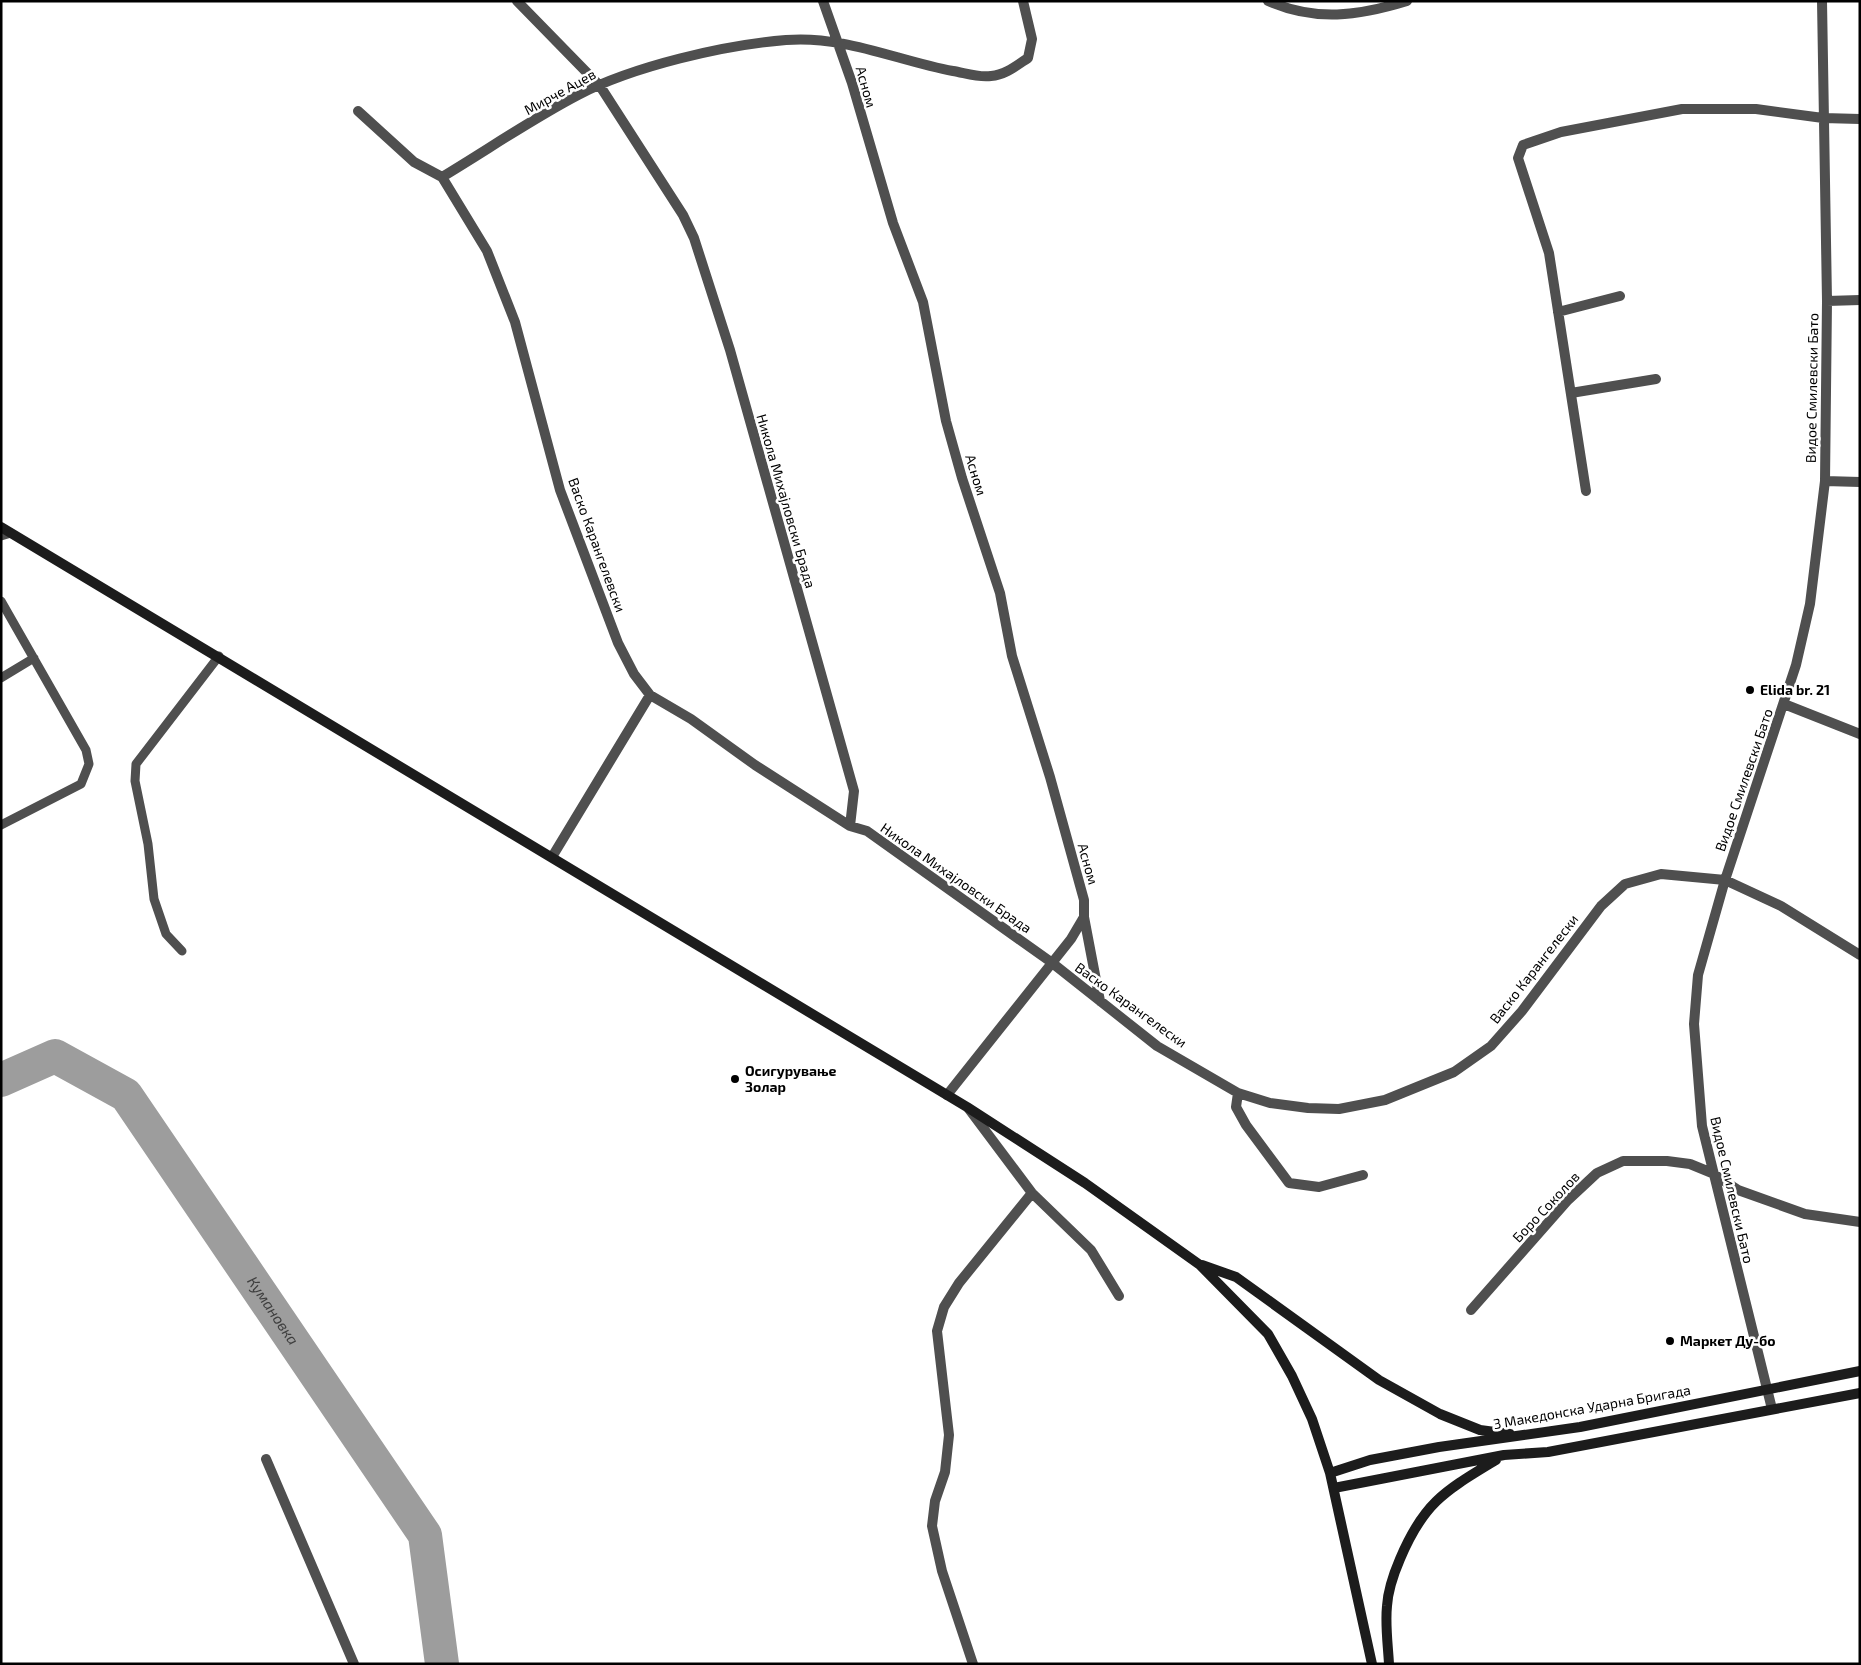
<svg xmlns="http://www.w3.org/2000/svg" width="1861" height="1665" font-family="'Exo 2',sans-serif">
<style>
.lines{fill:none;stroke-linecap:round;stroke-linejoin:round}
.river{stroke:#9d9d9d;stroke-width:34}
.lane{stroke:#4f4f4f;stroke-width:9}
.street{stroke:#4f4f4f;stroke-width:10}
.secondary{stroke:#1c1c1c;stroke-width:10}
.poi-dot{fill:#000;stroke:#fff;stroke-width:2}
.labels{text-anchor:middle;stroke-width:5;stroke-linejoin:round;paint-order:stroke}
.street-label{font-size:14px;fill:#000;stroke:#fff}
.poi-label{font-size:14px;font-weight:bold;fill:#000;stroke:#fff;text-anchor:start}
.water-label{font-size:15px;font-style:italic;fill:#3e3e3e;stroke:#fff}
</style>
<rect width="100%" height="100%" fill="#fff"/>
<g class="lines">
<path class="river" id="s1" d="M1 1080 55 1056 126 1095 425 1535 442 1664"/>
<path class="lane" d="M1 536 11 533
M1 601 86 750 89 764 81 784 1 825
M1 678 34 658
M182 951 166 934 154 899 148 844 135 781 136 764 219 656"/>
<path class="street" d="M517 1 600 86 683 215 694 238 730 350 854 791 850 826 867 831 1051 962 1157 1046 1238 1093 1270 1103 1308 1108 1339 1109 1385 1100 1454 1072 1491 1046 1522 1011 1601 906 1625 884 1661 874 1725 880 1781 906 1860 955
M823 1 852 83 893 223 923 302 946 421 962 478 1000 593 1012 656 1050 777 1084 900V917L1100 1001
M1268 1C1316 22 1358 16 1407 1
M358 111 414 162 442 177C487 150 532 119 578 95 634 66 724 45 786 40 844 35 898 61 953 71 965 73 979 78 991 76 1005 75 1016 66 1028 58L1032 39 1023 1
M442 177 487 251 515 322 560 490 618 643 634 674 650 695 691 719 755 765 850 826
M1827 301 1860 300
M1558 312 1620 296
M1571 393 1656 379
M1825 481 1860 482
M1586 491 1549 253 1518 158 1523 145 1561 132 1682 109H1756L1823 118 1860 119
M1784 704 1860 734
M552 857 650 695
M1238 1093 1236 1107 1246 1125 1289 1183 1319 1187 1363 1175
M947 1095 1071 939 1084 917
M969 1109 1032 1193 1091 1250 1119 1296
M1471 1310 1568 1200 1597 1173 1623 1161H1667L1690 1164 1712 1173 1738 1190 1805 1214 1860 1222
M1772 1409 1702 1126 1694 1024 1698 975 1725 880 1796 665 1810 604 1825 481 1827 301 1822 1
M266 1459 354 1664
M973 1664 942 1571 932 1526 935 1501 945 1472 949 1435 937 1331 944 1307 959 1283 1032 1193"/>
<path class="secondary" d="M1 527 967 1107 1085 1183 1200 1265 1268 1334 1292 1376 1312 1419 1330 1473 1372 1664
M1202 1265 1236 1277 1379 1380 1440 1414 1480 1430 1510 1434
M1330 1473 1370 1460 1439 1447 1580 1427 1860 1371
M1334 1488 1504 1455 1548 1452 1860 1393
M1389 1664C1388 1645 1385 1625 1387 1606 1388 1590 1394 1573 1400 1559 1424 1502 1445 1491 1496 1460"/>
</g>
<g class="poi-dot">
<circle cx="1750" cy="690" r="5"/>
<circle cx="735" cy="1079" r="5"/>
<circle cx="1670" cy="1341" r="5"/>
</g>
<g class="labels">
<g class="street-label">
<text transform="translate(866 87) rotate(74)" y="5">Асном</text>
<text transform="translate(560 92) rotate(-29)" y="5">Мирче Ацев</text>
<text transform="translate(1812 388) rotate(-89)" y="5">Видое Смилевски Бато</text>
<text transform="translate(976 475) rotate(73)" y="5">Асном</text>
<text transform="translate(786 501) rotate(74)" y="5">Никола Михајловски Брада</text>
<text transform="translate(597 545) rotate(70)" y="5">Васко Карангелевски</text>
<text transform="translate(1744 780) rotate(-71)" y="5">Видое Смилевски Бато</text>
<text transform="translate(1088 864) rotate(74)" y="5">Асном</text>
<text transform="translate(956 878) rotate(35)" y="5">Никола Михајловски Брада</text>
<text transform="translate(1534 969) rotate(-52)" y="5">Васко Карангелески</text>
<text transform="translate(1131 1005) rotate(36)" y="5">Васко Карангелески</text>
<text transform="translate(1732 1190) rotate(77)" y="5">Видое Смилевски Бато</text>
<text transform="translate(1546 1207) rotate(-47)" y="5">Боро Соколов</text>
<text transform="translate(1592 1407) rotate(-10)" y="5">3 Македонска Ударна Бригада</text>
</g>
<g class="poi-label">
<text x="1760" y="695">Elida br. 21</text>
<text x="745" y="1076">Осигурување<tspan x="745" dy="16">Золар</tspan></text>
<text x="1680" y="1346">Маркет Ду-бо</text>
</g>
<g class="water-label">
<text dy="5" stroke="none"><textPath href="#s1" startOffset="401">Кумановка</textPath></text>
</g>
</g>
<rect width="1861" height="1665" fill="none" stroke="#000000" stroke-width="5"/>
</svg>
